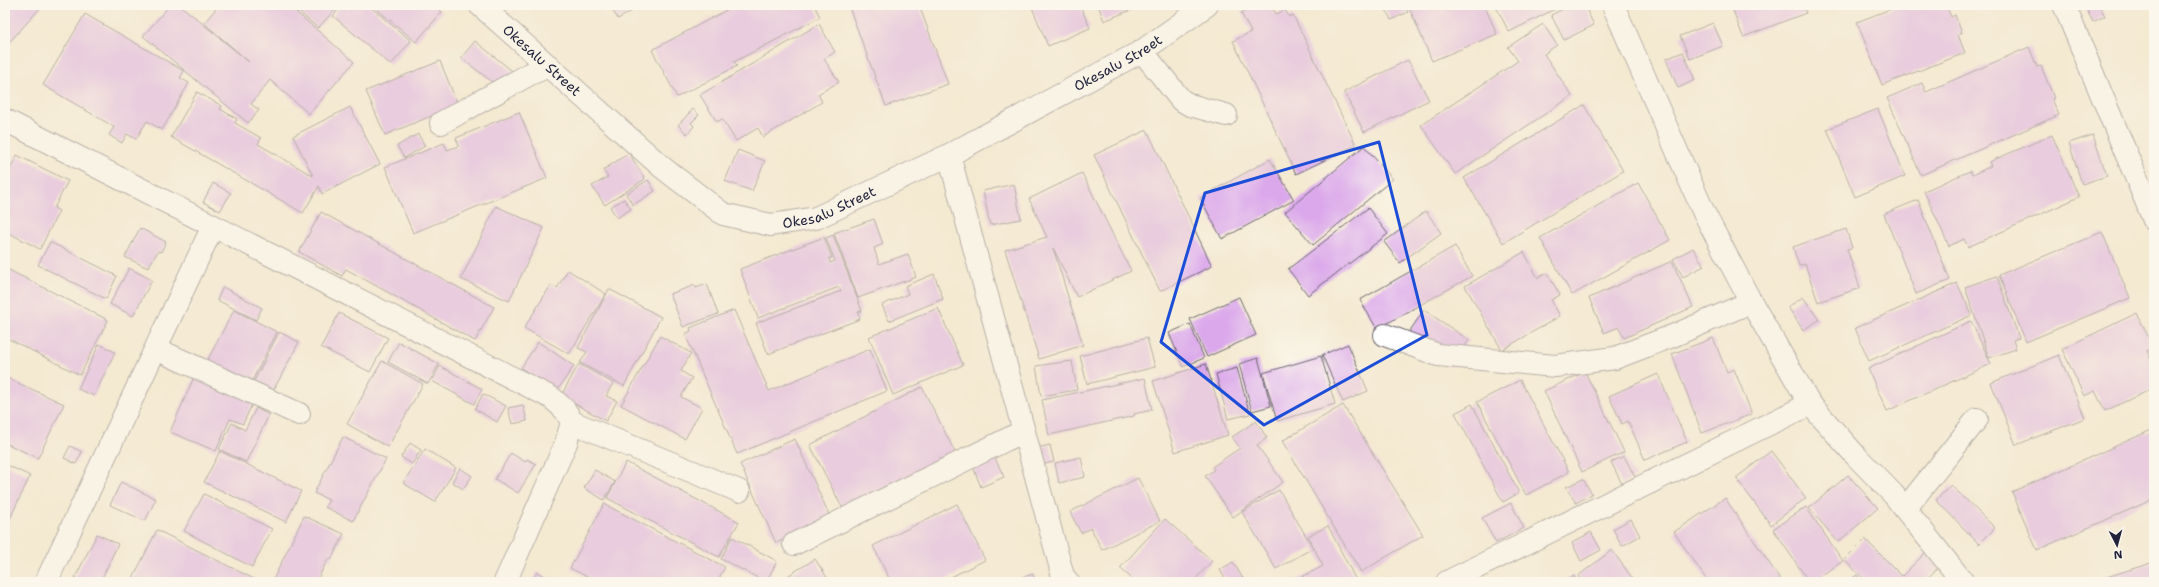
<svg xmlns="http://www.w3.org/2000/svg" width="2159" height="587" font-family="'Shantell Sans',sans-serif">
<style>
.building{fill:#dba9eb}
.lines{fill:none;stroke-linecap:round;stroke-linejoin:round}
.minor-casing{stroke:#6c6870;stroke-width:24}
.minor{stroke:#fff;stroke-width:22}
.marked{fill:none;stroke:#1d4ed8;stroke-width:3;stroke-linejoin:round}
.labels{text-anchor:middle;stroke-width:3;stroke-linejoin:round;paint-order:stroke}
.street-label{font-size:14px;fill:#22223b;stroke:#fbf7ec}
</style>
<rect width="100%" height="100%" fill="#fbf7ec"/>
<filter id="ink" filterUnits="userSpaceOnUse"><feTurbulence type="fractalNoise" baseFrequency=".025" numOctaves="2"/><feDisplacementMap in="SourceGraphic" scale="8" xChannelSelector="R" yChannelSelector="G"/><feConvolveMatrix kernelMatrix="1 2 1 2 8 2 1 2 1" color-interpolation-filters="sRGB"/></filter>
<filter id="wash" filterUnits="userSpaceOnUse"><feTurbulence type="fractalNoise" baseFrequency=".012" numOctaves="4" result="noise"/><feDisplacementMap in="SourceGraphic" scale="16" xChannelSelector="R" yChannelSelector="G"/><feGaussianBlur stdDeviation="0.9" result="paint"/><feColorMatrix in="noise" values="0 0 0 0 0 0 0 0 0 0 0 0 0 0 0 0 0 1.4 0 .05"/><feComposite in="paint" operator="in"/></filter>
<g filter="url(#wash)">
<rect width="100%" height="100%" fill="#f4e9d1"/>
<g id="blocks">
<path class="building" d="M5 5H43L5 47Z
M170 5H180L249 62 204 23 219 5H288L354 62 309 114 270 80 251 104 259 110 248 123 143 36Z
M291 5H339L318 28Z
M342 5 349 10 354 5H368L411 41 391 65 333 16Z
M372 5H434L442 12 416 42Z
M609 5H642L618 19Z
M736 5H814L820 17 734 62 737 66 677 97 652 50Z
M855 5H919L948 84 886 106 849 7Z
M1031 5H1080L1090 28 1048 46Z
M1098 5H1143L1104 21Z
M1257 5H1271L1276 14 1285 10 1289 17 1293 15 1356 145 1296 174 1233 41 1251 32 1241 13Z
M1384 5H1405L1408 12 1391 20Z
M1408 5H1484L1497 34 1432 61Z
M1495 5H1560L1561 6 1509 32Z
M1571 5H1584L1594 25 1564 40 1551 15Z
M1731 5H1803L1806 13 1743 37Z
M1901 5H1946L1951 17 1955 15 1962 33 1958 35 1965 53 1882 85 1857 22Z
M2084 5H2099L2105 16 2093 22Z
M85 14 184 71 180 78 189 83 162 130 147 121 136 139 127 134 122 143 109 135 114 127 43 85Z
M1713 23 1723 46 1690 59 1680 36Z
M819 24 835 52 824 59 839 82 818 94 822 102 763 137 758 128 736 141 722 119 717 122 700 95Z
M1543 24 1557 45 1544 54 1572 96 1455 174 1421 125 1518 61 1508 47Z
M475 41 516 74 503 90 461 58Z
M2029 47 2037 67 2041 66 2054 98 2052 99 2059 115 1921 175 1887 98 1922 83 1926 92Z
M1683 52 1695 80 1678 88 1666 59Z
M1408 60 1429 100 1364 132 1344 92Z
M440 61 458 105 385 135 366 91Z
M197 92 222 106 220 109 237 119 235 123 261 138 258 144 313 176 293 136 350 107 380 164 322 194 319 186 303 213 171 137Z
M1584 105 1623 171 1503 243 1464 178Z
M693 109 699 115 691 123 694 126 687 134 678 125Z
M1878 109 1905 176 1855 197 1827 129Z
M519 112 547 178 413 233 385 167 444 143 447 150 459 146 456 138Z
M1147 130 1212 266 1160 291 1094 155Z
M418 134 425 146 404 158 397 146Z
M2052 135 2079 197 1968 247 1964 239 1949 246 1924 191 1970 171 1972 175 1991 166 1989 162Z
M2093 135 2107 176 2082 184 2069 143Z
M1364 146 1393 179 1313 245 1285 212Z
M738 150 765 161 752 191 725 181Z
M629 153 645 179 605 205 592 186 608 177 603 170Z
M17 155 68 181 54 208 59 211 40 249 5 231V179Z
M1270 159 1294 200 1222 239 1200 198Z
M1082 173 1131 271 1077 297 1053 248 1083 345 1039 359 1005 250 1047 237 1029 199Z
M648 180 655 191 633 205 626 194Z
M213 183 231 193 220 211 203 202Z
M1638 183 1670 240 1572 295 1540 238Z
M1014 184 1021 219 990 225 983 191Z
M624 199 631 209 617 218 610 207Z
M1918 200 1950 280 1916 294 1884 214Z
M496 206 544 228 509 301 461 279Z
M1368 208 1388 234 1308 295 1288 269Z
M1426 211 1441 233 1400 263 1384 242Z
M321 212 494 307 475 341 346 269 342 276 299 252Z
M874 219 883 244 874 248 879 264 908 254 916 277 858 298 834 233Z
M140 228 166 242 161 252 158 251 148 268 125 257Z
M1846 229 1852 248 1847 249 1860 288 1818 302 1805 264 1799 266 1793 247Z
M2102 232 2130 298 2026 342 1999 275Z
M833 235 862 311 858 312 860 319 768 354 756 323 841 291 839 287 758 318 740 269 824 237 832 258H829L830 263 835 261 826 238Z
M50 242 117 276 106 299 38 265Z
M1455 246 1472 276 1377 329 1360 300Z
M1693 248 1704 266 1683 277 1673 259Z
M1524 252 1538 278 1547 273 1560 295 1551 300 1560 316 1502 350 1465 286Z
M1672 261 1693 307 1624 338 1619 327 1604 333 1589 298Z
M5 268 108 320 80 375 5 337Z
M129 268 152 280 133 316 110 304Z
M568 270 606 294 569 354 524 328 551 285 557 288Z
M934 274 943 299 889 321 882 305 908 294 905 286Z
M1997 276 2019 338 2013 340 2016 349 1989 358 1965 287Z
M1957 283 1972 315 1869 361 1855 328Z
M707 284 718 314 683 327 670 294 695 285 696 288Z
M223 287 262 308 256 320 217 300Z
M609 289 661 317 624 386 580 363 587 352 578 348Z
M1239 297 1256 335 1207 357 1190 319Z
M1803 297 1819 320 1803 330 1788 307Z
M938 308 963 365 893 395 869 337Z
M234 310 277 332 250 385 206 363Z
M734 310 769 391 870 349 887 391 737 454 685 334 691 331 690 328Z
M1424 310 1469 340 1451 367 1403 341Z
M339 313 388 338 370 372 321 347Z
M2137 313 2153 347 2147 351 2154 366V388L2105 411 2095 391 2084 396 2062 349Z
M1971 321 1991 364 1887 411 1868 369Z
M1190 324 1204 358 1183 367 1169 333Z
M279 332 299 342 272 393 253 383Z
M660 336 691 353 681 371 692 378 681 397 702 408 685 439 621 405Z
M1147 338 1155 367 1087 384 1080 356Z
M1713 338 1727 372 1734 369 1752 414 1702 433 1672 354Z
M399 342 439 364 428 384 388 362Z
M538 342 574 366 556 392 521 368Z
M99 344 115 352 94 396 78 389Z
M1348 344 1368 391 1343 402 1322 355Z
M2059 355 2085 418 2016 445 1991 383Z
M1321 356 1335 404 1277 421 1263 373Z
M1258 358 1271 406 1252 411 1239 364Z
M382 361 423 384 388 447 347 424Z
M1072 361 1077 390 1041 396 1036 366Z
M579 364 613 383 606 396 617 401 606 421 561 396Z
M1206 364 1228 435 1175 452 1153 381Z
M440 366 482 389 474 404 432 381Z
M1237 368 1250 414 1228 419 1216 374Z
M1585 372 1624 452 1582 472 1544 391Z
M1658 374 1687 442 1645 460 1628 421 1622 424 1609 396Z
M5 377 64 404 38 458 5 443Z
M194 377 253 402 243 424 230 419 216 451 170 432Z
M1145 378 1152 410 1134 414V416L1049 435 1042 400Z
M1520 380 1569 472 1526 495 1477 402Z
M922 387 956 454 844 511 810 445Z
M483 394 506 406 497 422 475 409Z
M1472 404 1519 493 1503 502 1455 413Z
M523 405 527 421 512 424 508 408Z
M1343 405 1423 535 1361 572 1282 441Z
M256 408 269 415 246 462 219 449 232 423 245 430Z
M1256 421 1267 438 1257 445 1283 482 1233 517 1205 476 1214 470 1212 467 1240 448 1232 437Z
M2154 429V499L2037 550 2012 492Z
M343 437 386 459 353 521 325 507 329 500 314 493Z
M795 439 831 519 776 543 740 464Z
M410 443 421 450 412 464 401 457Z
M1050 445 1054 462 1040 465 1036 448Z
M70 446 82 452 76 464 64 458Z
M425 449 456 468 435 502 403 483Z
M220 451 301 491 286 522 204 482Z
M1771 451 1806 498 1771 525 1736 478Z
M511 453 525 462 527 459 536 464 518 493 495 479Z
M1624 456 1635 477 1622 484 1611 462Z
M1081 457 1085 477 1059 483 1055 463Z
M995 458 1004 477 981 487 973 467Z
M626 462 739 522 719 557 607 498Z
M5 464 30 476 5 529Z
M460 468 472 476 463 489 452 482Z
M595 470 615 482 604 500 584 488Z
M1848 475 1878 508 1838 542 1809 508Z
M1138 478 1160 521 1102 550 1091 528 1081 533 1070 512Z
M1583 479 1592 494 1576 503 1566 487Z
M121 482 156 499 145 521 110 505Z
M1951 485 1995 528 1979 544 1936 500Z
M1279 490 1313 548 1276 569 1242 512Z
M204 494 272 529 252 567 184 531Z
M1725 498 1782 582H1708L1674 532Z
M1511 503 1524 528 1496 543 1482 518Z
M604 504 725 567 717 582H597L570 568Z
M957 504 985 560 941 582H891L873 546Z
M1806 507 1843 561 1812 582H1809L1773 529Z
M304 516 344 534 331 560 328 559 316 582H272Z
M1165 519 1212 561 1193 582H1128L1131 578 1120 568Z
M1631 519 1640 536 1622 546 1613 529Z
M1328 526 1357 582H1297L1296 580 1323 566 1308 536Z
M157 530 256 580 255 582H131Z
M1591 532 1601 550 1581 561 1572 543Z
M97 534 118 544 100 582H73Z
M732 537 777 561 766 582 721 559Z
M1865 539 1902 576 1926 552 1940 566 1923 582H1867L1844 560Z
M1612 550 1635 582H1583L1578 576Z
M815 559 830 582 834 579 836 582H783L781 580Z
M1233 562 1245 582H1227L1220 570Z
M2154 562V582H2091Z
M537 572 556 582H532Z
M1033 574 1036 582H1006Z
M1857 575 1861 582H1846Z
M1574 576 1577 582H1560Z"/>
</g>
</g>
<g filter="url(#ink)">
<use href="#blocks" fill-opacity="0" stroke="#6c6870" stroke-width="1"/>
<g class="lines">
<defs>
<g id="minor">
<path id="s1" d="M480 5 663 168 723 214 771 225 816 218 949 155 1142 51 1207 5"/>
<path d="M1613 5 1704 213 1751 302 1810 404 1856 456 1893 494 1963 582"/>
<path d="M2064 5 2154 220"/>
<path d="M1142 51 1181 100 1190 105 1226 115"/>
<path d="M5 120 552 398 565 410 572 422 566 443 505 582"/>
<path d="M441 123 530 74 549 66"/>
<path d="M949 155 1063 576 1068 582"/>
<path d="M1385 335 1438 355 1555 366 1615 358 1675 335 1751 302"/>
<path d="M156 349 299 414"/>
<path d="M572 422 739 491"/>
<path d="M1905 509 1977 419"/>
<path d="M794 544 1024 431"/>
<path d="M46 582 213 226"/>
<path d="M1447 582 1810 404"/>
</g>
</defs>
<use href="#minor" class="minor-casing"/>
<use href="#minor" class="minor"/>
</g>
</g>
<path d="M0 0H2159V587H0ZM1379 142 1427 335 1264 425 1161 342 1205 193Z" fill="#f4e9d1" fill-opacity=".55" fill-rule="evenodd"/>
<path class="marked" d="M1379 142 1427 335 1264 425 1161 342 1205 193Z"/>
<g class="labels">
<g class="street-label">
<text dy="5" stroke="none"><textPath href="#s1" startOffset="83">Okesalu Street</textPath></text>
<text dy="5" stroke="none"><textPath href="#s1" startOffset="755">Okesalu Street</textPath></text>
<text dy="5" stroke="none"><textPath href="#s1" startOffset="431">Okesalu Street</textPath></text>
</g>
</g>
<rect width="2159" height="587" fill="none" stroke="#fbf7ec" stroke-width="20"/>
<g transform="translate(2117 545) rotate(174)" stroke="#fbf7ec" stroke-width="3" paint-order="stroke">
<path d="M0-3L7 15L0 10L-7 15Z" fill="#22223b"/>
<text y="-6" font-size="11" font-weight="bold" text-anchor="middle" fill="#22223b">N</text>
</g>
</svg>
